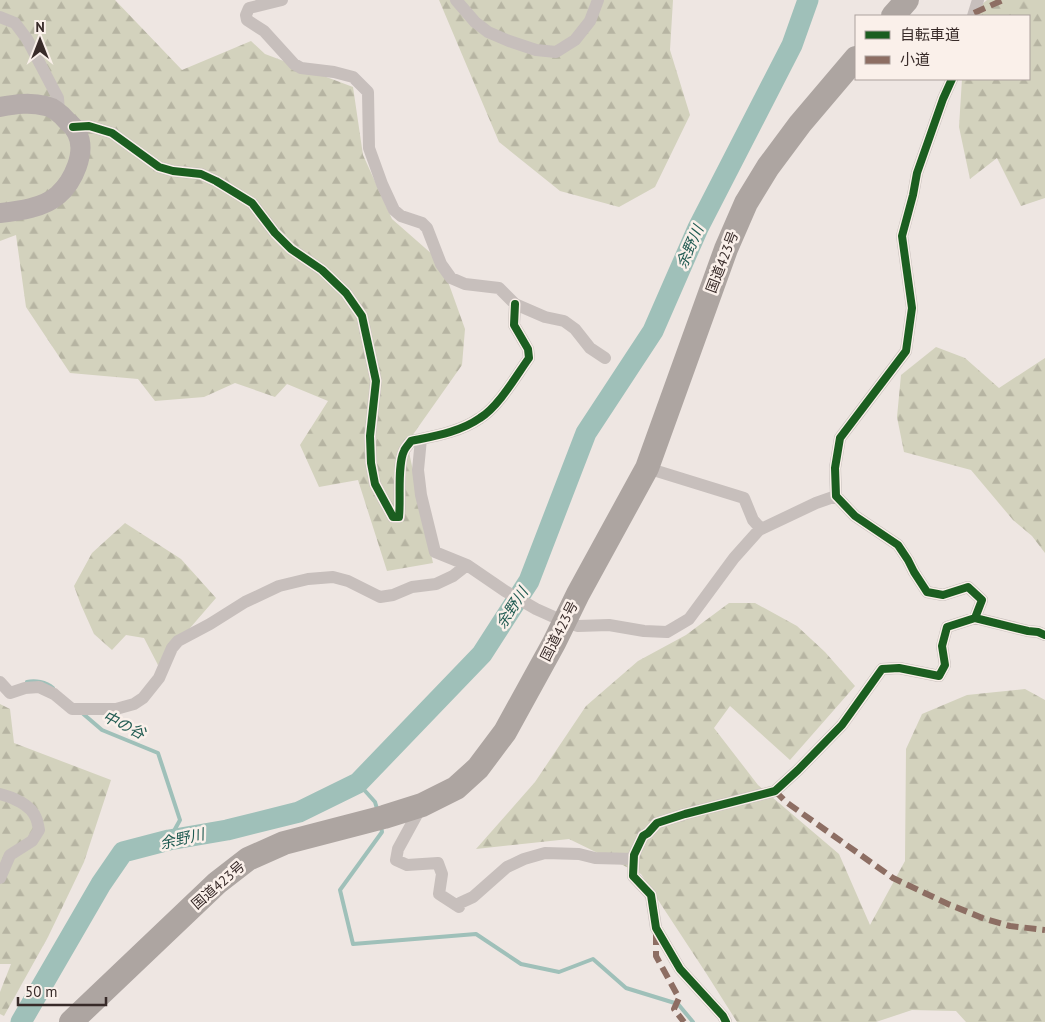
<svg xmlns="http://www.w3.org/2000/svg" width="1045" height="1022" font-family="'PT Sans','Noto Sans JP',sans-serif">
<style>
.forest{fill:url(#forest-firs)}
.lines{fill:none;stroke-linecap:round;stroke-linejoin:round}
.stream{stroke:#9fc0b9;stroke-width:4}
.river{stroke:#9fc0b9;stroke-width:21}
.street{stroke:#c7bfbc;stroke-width:12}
.primary{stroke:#b6adab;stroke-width:20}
.highway{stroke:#ada5a1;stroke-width:24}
.quiet{stroke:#8d6e63;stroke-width:6;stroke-dasharray:12 6;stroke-linecap:butt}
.cycleway-casing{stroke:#faf0ea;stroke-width:11}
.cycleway{stroke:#1b5e20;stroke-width:8}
.labels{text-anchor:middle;stroke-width:5;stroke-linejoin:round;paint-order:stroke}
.street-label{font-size:14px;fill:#382b29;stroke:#faf0ea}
.water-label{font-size:15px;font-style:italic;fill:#1f5a51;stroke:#faf0ea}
</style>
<defs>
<pattern id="forest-firs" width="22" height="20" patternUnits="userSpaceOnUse" patternTransform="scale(1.25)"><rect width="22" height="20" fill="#d3d2bd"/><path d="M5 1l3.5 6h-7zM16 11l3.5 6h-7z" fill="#b6b4a2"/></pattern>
</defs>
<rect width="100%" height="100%" fill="#eee6e2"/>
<path class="forest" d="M0 0H115L182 70 251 41 265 54 353 87 363 155 392 219 441 262 465 329 462 365 407 443 433 563 387 571 358 480 319 487 300 445 328 401 287 384 275 397 235 383 204 397 155 401 138 379 70 373 26 307 16 235 0 241Z
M439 0H673L670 50 690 115 655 187 619 207 560 191 499 142Z
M987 0H1045V198L1021 206 997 158 970 179 959 127 962 79H1029V16H978L981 5Z
M936 347 965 358 999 388 1045 358V553L1032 536 1013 520 971 470 904 452 897 417 901 375Z
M125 523 181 559 216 598 158 665 144 638 126 635 112 650 94 634 81 605 74 586 92 553Z
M729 603H755L797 626 825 652 855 686 790 760 730 706 714 728 758 785 839 854 870 925 905 861 906 749 922 714 967 695 1025 689 1045 700V1022H966L956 1011 912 1010 876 1022H737L706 973 641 874 569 839 476 849 535 782 586 706 638 661 686 635Z
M0 704 10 709 14 743 111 780 84 862 48 937 4 1016 0 1014V992L11 964H0Z"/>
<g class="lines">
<path class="stream" d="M27 682C35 680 46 682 53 688
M81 712 102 730 158 753 180 820 169 840
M358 783 375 802 378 812
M381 826 382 832 340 890 353 944 476 934 521 964 559 972 593 959 626 988 678 1004 693 1022"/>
<path class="river" d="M21 1022 101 884 123 852 169 840 227 830 299 812 358 783 482 654 529 581 586 433 653 331 698 228 792 45 808 0"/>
<path class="street" d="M282 0 249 8 246 15 247 20 264 31 294 64 301 68 334 72 353 77 368 92 369 148 382 184 394 210 401 216 422 223 427 228 441 264 451 278 465 284 499 288 515 304 545 317 564 321 575 329 590 348 605 358
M456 0 475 22 488 32 509 41 536 50 556 52 575 40 590 21 598 0
M973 16 978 0
M0 17 15 23 27 39 58 98 59 112
M952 79 943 99 917 173 913 195 902 236 912 308 906 351 840 438 835 468 836 496 855 516 898 545 908 560 914 572 927 592 943 595 968 587 982 600 975 618
M73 127 89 126 112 133 159 167 173 171 201 174 216 181 252 203 275 233 291 249 322 270 346 293 362 316 376 381 370 436 371 463 375 484 393 517H399C401 500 397 465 404 451 405 448 409 444 411 441 435 436 460 432 480 418 499 406 516 376 529 358L528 349 514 325 515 304
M421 439 418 470 421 495 435 552 467 565 505 591 536 609 565 622 578 626 609 625 644 631 667 632 689 619 734 558 759 530 816 503 836 496
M647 468 744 498 753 520 761 529
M0 682 10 693 25 688 39 687 54 694 72 709H116L134 704 143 698 159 678 172 648 178 641 210 624 245 602 279 586 308 579 333 577 348 581 380 597 393 595 412 587 436 584 453 576 467 565
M0 794C13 797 31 805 36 818 38 822 38 826 39 830L32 841 10 855 0 878
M421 807 398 849 396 860 407 865 438 863 442 874 439 894 459 907 460 903 473 897 507 867 524 859 545 853 579 854 595 858 634 859
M726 1022 723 1016 680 969 656 928 651 895 633 876 634 855 643 836 648 833 657 823 685 814 775 791 798 770 842 725 882 669 899 668 939 676 945 665 942 646 947 627 975 618 1028 631 1038 632 1045 635"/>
<path class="primary" d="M0 107C16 104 30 102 46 106 55 108 61 114 67 121 71 124 75 129 77 133 87 152 73 182 58 195 44 208 18 211 0 213"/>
<path class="highway" d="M893 16 907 0
M71 1022 217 883 248 859 284 843 384 817 422 805 456 788 478 768 505 732 554 643 578 594 647 468 726 249 746 203 768 167 800 124 856 58"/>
<path class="quiet" d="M974 13 1003 0
M775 791 786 802 893 878 948 904 985 919 1010 926 1045 930
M656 933V956L679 998 674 1009 684 1022"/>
<defs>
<path id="cycleway" d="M952 79 943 99 917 173 913 195 902 236 912 308 906 351 840 438 835 468 836 496 855 516 898 545 908 560 914 572 927 592 943 595 968 587 982 600 975 618
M73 127 89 126 112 133 159 167 173 171 201 174 216 181 252 203 275 233 291 249 322 270 346 293 362 316 376 381 370 436 371 463 375 484 393 517H399C401 500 397 465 404 451 405 448 409 444 411 441 435 436 460 432 480 418 499 406 516 376 529 358L528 349 514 325 515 304
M726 1022 723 1016 680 969 656 928 651 895 633 876 634 855 643 836 648 833 657 823 685 814 775 791 798 770 842 725 882 669 899 668 939 676 945 665 942 646 947 627 975 618 1028 631 1038 632 1045 635"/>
</defs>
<use href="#cycleway" class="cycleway-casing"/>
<use href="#cycleway" class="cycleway"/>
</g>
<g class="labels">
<g class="street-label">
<text transform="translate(722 262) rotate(-69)" y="5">国道423号</text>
<text transform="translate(559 631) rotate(-63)" y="5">国道423号</text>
<text transform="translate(218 885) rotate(-41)" y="5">国道423号</text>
</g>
<g class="water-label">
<text transform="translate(690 247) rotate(-66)" y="5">余野川</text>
<text transform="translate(512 608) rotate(-57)" y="5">余野川</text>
<text transform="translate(124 725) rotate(26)" y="5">中の谷</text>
<text transform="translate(182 839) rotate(-13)" y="5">余野川</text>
</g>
</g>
<rect x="855" y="15" width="175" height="65" fill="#faf0ea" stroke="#aca19d"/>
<rect x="865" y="31" width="25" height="8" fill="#1b5e20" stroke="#aca19d"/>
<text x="900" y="40" font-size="15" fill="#382b29">自転車道</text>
<rect x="865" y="56" width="25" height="8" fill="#8d6e63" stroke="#aca19d"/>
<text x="900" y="65" font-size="15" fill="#382b29">小道</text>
<g transform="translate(40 40)" stroke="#faf0ea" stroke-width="4" paint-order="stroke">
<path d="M0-4L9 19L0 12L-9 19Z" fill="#382b29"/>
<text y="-8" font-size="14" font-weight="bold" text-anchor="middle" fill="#382b29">N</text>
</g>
<path d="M18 997v8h88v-8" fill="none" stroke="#382b29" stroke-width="2.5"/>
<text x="25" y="997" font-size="15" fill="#382b29" stroke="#faf0ea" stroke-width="4" paint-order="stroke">50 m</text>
</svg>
